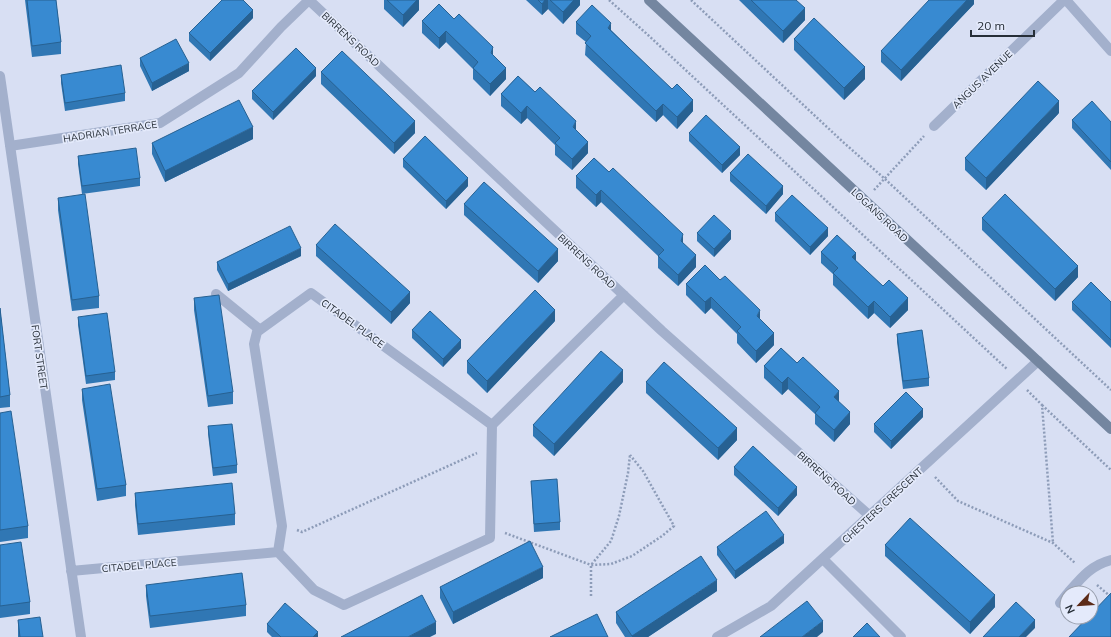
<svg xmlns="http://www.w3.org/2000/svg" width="1111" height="637" font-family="Mulish,sans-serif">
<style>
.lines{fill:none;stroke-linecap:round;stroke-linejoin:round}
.path{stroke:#8d9cb8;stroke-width:2.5;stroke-dasharray:2 2;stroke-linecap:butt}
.lane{stroke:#a3b0cc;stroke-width:10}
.street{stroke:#a3b0cc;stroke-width:10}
.secondary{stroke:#7486a0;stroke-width:10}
.wall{fill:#3077b4}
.shaded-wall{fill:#276192}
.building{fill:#388ad1;stroke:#276192}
.labels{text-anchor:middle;stroke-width:3.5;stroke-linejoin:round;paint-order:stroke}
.street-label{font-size:10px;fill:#262e37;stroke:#e4eafb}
</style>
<rect width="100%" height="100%" fill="#d8dff3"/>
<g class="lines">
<path class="path" d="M609 0 648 35 1007 369
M691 0 843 142 885 179 1111 390
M874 190 924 136
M1027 390 1042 405 1053 543
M1042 405 1111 470
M935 477 958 501 1053 543 1075 563
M297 530 302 532 477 453
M505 533 591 565 611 564 632 556 662 536 674 526 643 471 630 455
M1097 585 1111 597H1110
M591 596V565L611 541 619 516 628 473 630 455"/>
<path class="lane" d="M216 294 259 329
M1068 593C1081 578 1091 565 1111 560
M1060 603 1067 594"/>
<path class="street" d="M309 0 662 331 870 516
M1066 0 1111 51
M0 76 81 637
M934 126 1064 0
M10 146 160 123 239 73 281 27 309 0
M278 552 282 526 254 344 257 332 311 293 492 425
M823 559 901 637
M71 571 278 552 314 590 344 605 490 538 492 425 624 295
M717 637 771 606 1038 361"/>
<path class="secondary" d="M649 0 1111 429"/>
</g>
<path class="wall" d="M25 0H56L61 42V54L32 57Z
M384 0H419V10L403 27 384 9Z
M526 0H580V5L563 24 548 9 542 15Z
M739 0H796L805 20 783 43Z
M974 0V4L901 81 881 62V51Z
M253 18 210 61 189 41V33Z
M454 19 493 55 506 79 490 96 473 79V69L446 42 439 49 422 33V21Z
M576 22 611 30 693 111 677 129 663 115 656 122 585 55 586 42 576 34Z
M794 39 865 79 844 100 794 50Z
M140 58 189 71 152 91 140 66Z
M321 72 415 133 394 154 321 84Z
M61 75 125 93V101L65 111 61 83Z
M316 76 273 120 252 99V91Z
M518 76 576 130 588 153 572 170 555 155V145L527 118 521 124 501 106V94Z
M1059 113 986 190 965 170V158Z
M1072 120 1111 122V170L1072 128Z
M689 133 740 155 722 173 689 141Z
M253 139 165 182 152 154V143Z
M78 156 140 178V186L82 194 78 164Z
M594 158 683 243 696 267 678 286 658 268V256L601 202 596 207 576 188V176Z
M403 159 468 186 446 209 403 167Z
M730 173 783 194 766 214 730 181Z
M58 198 99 296V308L72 311 58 210Z
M464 204 558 261 538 283 464 215Z
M775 213 828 236 810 255 775 221Z
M982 218 1078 277 1055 301 982 230Z
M697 233 731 239 714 257 697 241Z
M316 245 410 303 391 324 316 256Z
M821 252 856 261 908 310 890 328 874 313 868 319 833 285V274L821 263Z
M301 256 228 291 217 270V262Z
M686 284 760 319 774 345 756 363 737 343V334L711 308 705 314 686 295Z
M194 298 233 392V404L208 407 194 310Z
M1072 302H1111V348L1072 310Z
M0 308 10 395V407L0 408Z
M78 317 115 372V380L86 384 78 325Z
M555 321 487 393 467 373V361Z
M412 330 461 348 443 367 412 338Z
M897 334 929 378V386L903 389 897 342Z
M781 348 839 402 850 424 834 442 815 424V414L788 389 782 395 764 378V366Z
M623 382 554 456 533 436V425Z
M646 382 737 440 718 460 646 393Z
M82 389 126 485V496L97 501 82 400Z
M0 413 28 526V538L0 542Z
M923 417 891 449 874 432V424Z
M208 426 237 465V473L213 476 208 434Z
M734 467 797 495 778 516 734 475Z
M531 481 560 522V530L534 532Z
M135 493 235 514V525L138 535 135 505Z
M784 543 735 579 717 555V547Z
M0 545 30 602V614L0 618Z
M885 545 995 607 970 634 885 556Z
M543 578 453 624 440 598V587Z
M146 585 246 605V616L150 628 146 596Z
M717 591 648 637H625L616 623V612Z
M18 620 43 637H18Z
M267 624 318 637H272L267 632Z"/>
<path class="shaded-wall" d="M417 0H419V10L403 27V15Z
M545 0H548V9L542 15V4Z
M574 0H580V5L563 24V12Z
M967 0H974V4L901 81V70Z
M805 8V20L783 43V31Z
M253 10V18L210 61V53Z
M611 23V35L608 28Z
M446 31V42L439 49V38Z
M493 47V58L491 53Z
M189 63V71L152 91V83Z
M865 67V79L844 100V88Z
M316 68V76L273 120V112Z
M506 68V79L490 96V84Z
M693 100V111L677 129V117Z
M1059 101V113L986 190V178Z
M663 104V115L656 122V111Z
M527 106V118L521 124V113Z
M415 121V133L394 154V143Z
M576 121V132L573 127Z
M253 127V139L165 182V171Z
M588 142V153L572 170V159Z
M740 147V155L722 173V165Z
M468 178V186L446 209V201Z
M783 186V194L766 214V206Z
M601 190V202L596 207V195Z
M828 228V236L810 255V247Z
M731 231V239L714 257V249Z
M683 234V246L681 241Z
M301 248V256L228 291V284Z
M558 249V261L538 283V271Z
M856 253V264L852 257Z
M696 255V267L678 286V275Z
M1078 266V277L1055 301V289Z
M410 292V303L391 324V312Z
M711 297V308L705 314V302Z
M908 298V310L890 328V317Z
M874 301V313L868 319V307Z
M555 310V321L487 393V381Z
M760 310V322L757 316Z
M774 333V345L756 363V351Z
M461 340V348L443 367V359Z
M623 370V382L554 456V444Z
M788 377V389L782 395V383Z
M839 391V402L834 397Z
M923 409V417L891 449V441Z
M850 412V424L834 442V430Z
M737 428V440L718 460V448Z
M797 487V495L778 516V508Z
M784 535V543L735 579V571Z
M543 567V578L453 624V612Z
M717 580V591L648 637H632V636Z
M995 595V607L970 634V622Z
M1035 620V628L1026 637H1019Z
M823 621V632L817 637H802Z
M436 622V634L430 637H408Z
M318 632V637H313Z"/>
<path class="building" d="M27 0H56L61 42 32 46Z
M222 0H243L253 10 210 53 189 33Z
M387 0H417L403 15Z
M538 0H545L542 4Z
M550 0H574L563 12Z
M751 0H796L805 8 783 31Z
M929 0H967L901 70 881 51Z
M439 4 454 19 459 14 493 47 491 53 506 68 490 84 473 68 478 62 446 31 439 38 422 21Z
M592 5 611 23 608 28 672 89 677 84 693 100 677 117 663 104 656 111 585 43 591 36 576 22Z
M814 18 865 67 844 88 794 39Z
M176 39 189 63 152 83 140 58Z
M296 48 316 68 273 112 252 91Z
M342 51 415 121 394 143 321 72Z
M121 65 125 93 65 103 61 75Z
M518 76 535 92 540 87 576 121 573 127 588 142 572 159 555 143 560 138 527 106 521 113 501 94Z
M1038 81 1059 101 986 178 965 158Z
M239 100 253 127 165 171 152 143Z
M1092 101 1111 122V162L1072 120Z
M706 115 740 147 722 165 689 133Z
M425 136 468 178 446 201 403 159Z
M136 148 140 178 82 186 78 156Z
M748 154 783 186 766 206 730 173Z
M594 158 609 172 613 168 683 234 681 241 696 255 678 275 658 256 664 250 601 190 596 195 576 176Z
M484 182 558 249 538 271 464 204Z
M85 194 99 296 72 300 58 198Z
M1005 194 1078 266 1055 289 982 218Z
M792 195 828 228 810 247 775 213Z
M714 215 731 231 714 249 697 233Z
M335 224 410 292 391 312 316 245Z
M290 226 301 248 228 284 217 262Z
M837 235 856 253 852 257 883 286 889 280 908 298 890 317 874 301 868 307 833 273 838 268 821 252Z
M705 265 720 280 725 276 760 310 757 316 774 333 756 351 737 331 741 327 711 297 705 302 686 284Z
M1091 282 1111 302V340L1072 302Z
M535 290 555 310 487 381 467 361Z
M219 295 233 392 208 396 194 298Z
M0 308 10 395 0 397Z
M430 311 461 340 443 359 412 330Z
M107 313 115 372 86 376 78 317Z
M922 330 929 378 903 381 897 334Z
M781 348 797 363 803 357 839 391 834 397 850 412 834 430 815 413 820 407 788 377 782 383 764 366Z
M601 351 623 370 554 444 533 425Z
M664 362 737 428 718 448 646 382Z
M110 384 126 485 97 489 82 389Z
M906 392 923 409 891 441 874 424Z
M11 411 28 526 0 530V413Z
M232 424 237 465 213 468 208 426Z
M753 446 797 487 778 508 734 467Z
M557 479 560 522 534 524 531 481Z
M232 483 235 514 138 524 135 493Z
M766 511 784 535 735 571 717 547Z
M910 518 995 595 970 622 885 545Z
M530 541 543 567 453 612 440 587Z
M21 542 30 602 0 606V545Z
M701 556 717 580 632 636 616 612Z
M242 573 246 605 150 616 146 585Z
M1111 593V637H1069L1088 617H1091V614Z
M422 595 436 622 408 637H341Z
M807 601 823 621 802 637H760Z
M1016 602 1035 620 1019 637H983Z
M285 603 318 632 313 637H281L267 624Z
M597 614 608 637H550Z
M40 617 43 637H20L18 620Z
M867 623 880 637H853Z"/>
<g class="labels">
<g class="street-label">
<text transform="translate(351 39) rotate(43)" y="4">BIRRENS ROAD</text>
<text transform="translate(982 79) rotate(-44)" y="4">ANGUS AVENUE</text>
<text transform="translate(110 131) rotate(-9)" y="4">HADRIAN TERRACE</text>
<text transform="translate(880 215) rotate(43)" y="4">LOGANS ROAD</text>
<text transform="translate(587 261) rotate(43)" y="4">BIRRENS ROAD</text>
<text transform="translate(353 323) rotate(36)" y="4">CITADEL PLACE</text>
<text transform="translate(40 357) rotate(82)" y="4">FORT STREET</text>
<text transform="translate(827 478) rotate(42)" y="4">BIRRENS ROAD</text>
<text transform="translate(882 505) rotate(-43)" y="4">CHESTERS CRESCENT</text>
<text transform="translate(139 565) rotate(-5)" y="4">CITADEL PLACE</text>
</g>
</g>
<g transform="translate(1079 605) rotate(245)"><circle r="19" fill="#e4eafb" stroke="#989fad"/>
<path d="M0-3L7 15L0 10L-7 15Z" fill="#5c2b18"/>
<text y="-6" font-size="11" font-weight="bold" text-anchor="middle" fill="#262e37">N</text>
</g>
<path d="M971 30v6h63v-6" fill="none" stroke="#262e37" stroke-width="2"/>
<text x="977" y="30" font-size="12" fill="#262e37" stroke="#e4eafb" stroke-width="3" paint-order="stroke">20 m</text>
</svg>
